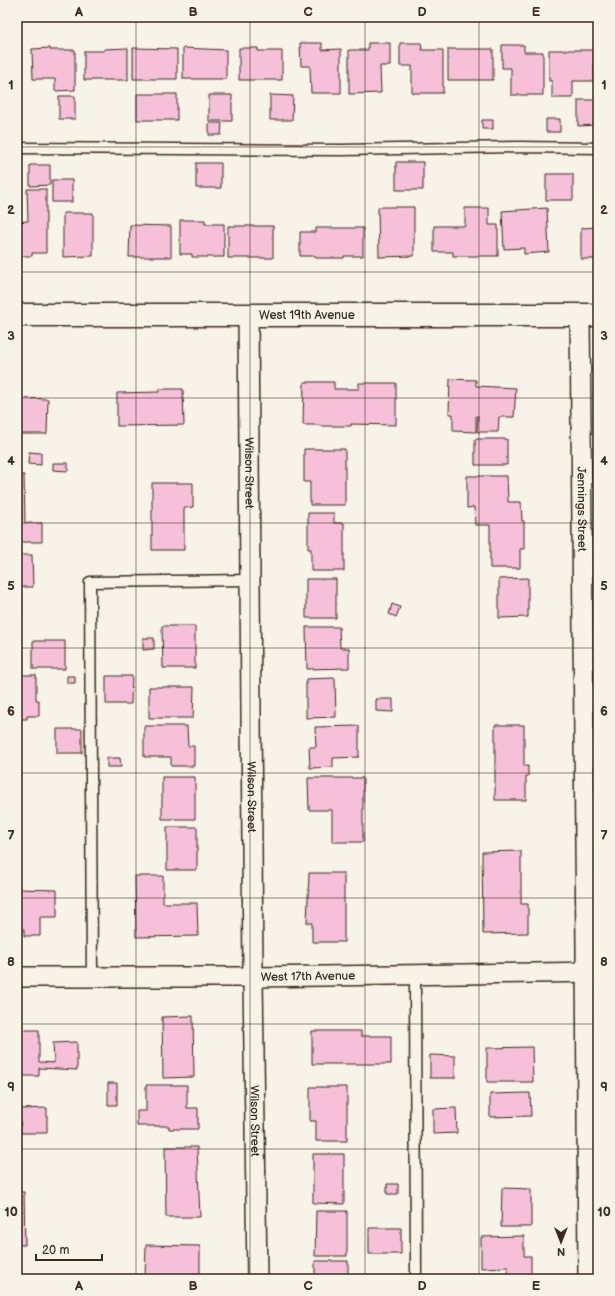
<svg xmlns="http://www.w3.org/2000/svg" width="615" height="1296" font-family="'Balsamiq Sans',sans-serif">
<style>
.building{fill:#f7c0d9;stroke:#3b2a1e}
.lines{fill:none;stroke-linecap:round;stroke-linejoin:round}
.service-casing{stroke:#3b2a1e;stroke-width:13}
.minor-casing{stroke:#3b2a1e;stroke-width:22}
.tertiary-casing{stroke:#3b2a1e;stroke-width:25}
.service{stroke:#f7f3e8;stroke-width:10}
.minor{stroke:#f7f3e8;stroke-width:19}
.tertiary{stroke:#f7f3e8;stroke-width:22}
.grid{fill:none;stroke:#3b2a1e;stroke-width:1;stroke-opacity:0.55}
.labels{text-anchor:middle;stroke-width:3;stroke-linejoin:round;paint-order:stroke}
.street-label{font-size:12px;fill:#3b2a1e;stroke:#f7f3e8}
.neatline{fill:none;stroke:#3b2a1e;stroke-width:1.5}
.grid-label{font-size:13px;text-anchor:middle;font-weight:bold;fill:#3b2a1e}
</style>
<rect width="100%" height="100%" fill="#f7f3e8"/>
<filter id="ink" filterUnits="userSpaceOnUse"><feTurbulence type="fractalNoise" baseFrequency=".025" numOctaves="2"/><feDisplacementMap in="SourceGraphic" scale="8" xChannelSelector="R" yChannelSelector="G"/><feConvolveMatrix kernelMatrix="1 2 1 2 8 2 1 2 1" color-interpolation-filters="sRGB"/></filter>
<g filter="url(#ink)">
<path class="building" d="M300 43H322V50L341 49V93H311L310 66H301Z
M368 43H390V66H380L381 93 349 94V50H368Z
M400 43H421L422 50H443V93H412V66H400Z
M502 45H524V52H543V95H511V68H502Z
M50 48V50H75V90L55 91V79H33L32 49Z
M128 48V80H84V51H104V49Z
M133 48 177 49V79H133Z
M183 48 226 50V79H183Z
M239 48H258V51H282V80H239Z
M448 49H493V80H448Z
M549 50H594V81H573V98H552V81H549Z
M137 94H177V120H137Z
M209 95H232V121H209Z
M270 95 293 96 292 120H270Z
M59 96H75V119H59Z
M578 100H598V125L578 126Z
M546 119H560V132H546Z
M482 120H493V129H482Z
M209 123H222L221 135H209Z
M396 162H423V190H396Z
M196 163H221V188H196Z
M30 165H50V185L30 186Z
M546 174H573V200H546Z
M52 180H72V202H52Z
M27 189H46V253H32V256H17V222L28 221Z
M378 207H414V256L379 257Z
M465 208H489V225H498V256H453V252H434V226H465Z
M547 208 549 252 524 254V248L504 249 502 211Z
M63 213H93V256L63 257Z
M180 220H205V224H224V257H192V254H180Z
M130 225 171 226V257H129Z
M228 226H273V258H228Z
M598 227V259H581V228Z
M316 228H363V256H344V258H316V256H300V232H316Z
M450 379 476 380V386L516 388 514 417H499L498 432H477L478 416H476V432L453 431V414H449Z
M304 382H334V389H359V383H396V425L351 424V426H319V425H303Z
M159 389H183L184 425 117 426V393L159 392Z
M17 398 48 399 47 434H17Z
M475 439H507V465H475Z
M304 449H345V505H310V482H304Z
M29 452 41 453V465L28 464Z
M53 463H68V471L53 470Z
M17 475H24L25 523H42V542H17Z
M467 476H507L508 502H521L522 521H524V549H520V568H490V525H475L474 507 467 508Z
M152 483H193V507L184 508V550H152Z
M308 513H334V523H344V571H311V549H308Z
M17 550H20V555H32L33 587H19V594H22V617H17Z
M528 578V617L499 618V579Z
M306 579H336V618H306Z
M392 604 400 607 396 617 389 614Z
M162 626H195V668H163Z
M306 627H339L340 648H349V668L307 669Z
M143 638H154V649L143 650Z
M33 641H65V669H33Z
M17 646H23V669H17Z
M17 675H36V700H39V716H27V719H17Z
M67 676H75V683H67Z
M106 676H132L131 704H106Z
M335 678 336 717 306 718V679Z
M149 687H194L193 718H149Z
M376 699H393V712L376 711Z
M495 725H524V766H528V776H526V800H495Z
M144 726H187L188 746H194V766H171V757H144Z
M359 726V757L333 758V767L310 768 309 747H316L315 727Z
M57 729H82V753H57Z
M107 758H120L121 767H107Z
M162 777H195V819H162Z
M308 778H363V842H332V810H309Z
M167 827H197V870H167Z
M521 851V904H528V933L483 934 482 852Z
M309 873H344V942H312V923H307Z
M135 876H163V903H197L198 936 136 937Z
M17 889 57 890V917H40V936H24V929H17Z
M193 1016 194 1077 163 1078 162 1017Z
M17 1030H39V1062L54 1063 53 1043 77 1042V1070L39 1068V1076H18L17 1085Z
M312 1031H361V1036H391V1064H312Z
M532 1047 533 1082H487V1048Z
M430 1055 455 1056V1078H430Z
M108 1083H117V1105H108Z
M146 1085H187V1108H198V1129H169V1126H137V1111H146Z
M310 1087H347V1141H316V1121H310Z
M530 1093 531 1116 490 1117V1094Z
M47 1108V1133H21L20 1109Z
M456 1108 457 1133 433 1134V1109Z
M165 1147H197L200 1217H166Z
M313 1154H344V1204L313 1203Z
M387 1184H398V1194H387Z
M502 1188 531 1189V1227H501Z
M17 1192H24L25 1245H17Z
M316 1211H347V1256H315Z
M369 1228H401V1254H369Z
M524 1236V1256H531V1277H508V1267L481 1268V1237Z
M146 1245 200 1246V1277H181V1279H145Z
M315 1261H348V1279H315Z"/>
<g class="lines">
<defs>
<path id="service" d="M17 148 341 150 518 147 598 148
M415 975 416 1279
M92 977 90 582 250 580"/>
<g id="minor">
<path id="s1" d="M248 315 253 977 257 1279"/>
<path id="s2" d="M580 315 586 946 588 1279"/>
<path id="s3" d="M17 977H253L598 972"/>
</g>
<g id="tertiary">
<path id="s4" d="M17 315H598"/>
</g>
</defs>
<use href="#service" class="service-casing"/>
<use href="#minor" class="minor-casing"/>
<use href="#tertiary" class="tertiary-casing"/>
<use href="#service" class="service"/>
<use href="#minor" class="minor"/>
<use href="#tertiary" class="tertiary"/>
</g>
</g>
<path class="grid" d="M136 17V1279M250 17V1279M365 17V1279M479 17V1279M17 147H598M17 272H598M17 398H598M17 523H598M17 648H598M17 773H598M17 898H598M17 1024H598M17 1149H598"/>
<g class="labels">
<g class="street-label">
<text dy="4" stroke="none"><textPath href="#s4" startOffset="290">West 19th Avenue</textPath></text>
<text dy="4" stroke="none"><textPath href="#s1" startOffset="158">Wilson Street</textPath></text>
<text dy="4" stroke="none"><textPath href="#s2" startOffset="194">Jennings Street</textPath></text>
<text dy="4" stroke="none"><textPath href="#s1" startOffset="482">Wilson Street</textPath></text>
<text dy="4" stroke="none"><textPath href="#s3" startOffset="291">West 17th Avenue</textPath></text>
<text dy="4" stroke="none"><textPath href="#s1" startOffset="806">Wilson Street</textPath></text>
</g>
</g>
<rect width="615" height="1296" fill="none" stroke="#f7f3e8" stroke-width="44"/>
<g transform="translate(561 1242) rotate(180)" stroke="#f7f3e8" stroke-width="3" paint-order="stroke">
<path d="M0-3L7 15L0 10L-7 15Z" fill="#3b2a1e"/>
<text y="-6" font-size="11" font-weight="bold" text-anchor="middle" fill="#3b2a1e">N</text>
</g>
<path d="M36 1254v6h66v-6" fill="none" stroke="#3b2a1e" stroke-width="2"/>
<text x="42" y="1254" font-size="12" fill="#3b2a1e" stroke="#f7f3e8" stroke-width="3" paint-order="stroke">20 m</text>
<rect x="22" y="22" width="571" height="1252" class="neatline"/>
<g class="grid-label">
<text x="79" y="16">A</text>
<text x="193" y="16">B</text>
<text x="308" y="16">C</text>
<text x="422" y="16">D</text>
<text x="536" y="16">E</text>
<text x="11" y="89">1</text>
<text x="604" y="89">1</text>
<text x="11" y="214">2</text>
<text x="604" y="214">2</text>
<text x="11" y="340">3</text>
<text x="604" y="340">3</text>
<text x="11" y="465">4</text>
<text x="604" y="465">4</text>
<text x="11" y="590">5</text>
<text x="604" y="590">5</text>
<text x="11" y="715">6</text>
<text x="604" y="715">6</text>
<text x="11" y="840">7</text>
<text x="604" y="840">7</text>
<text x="11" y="966">8</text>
<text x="604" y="966">8</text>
<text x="11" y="1091">9</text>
<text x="604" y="1091">9</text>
<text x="11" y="1216">10</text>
<text x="604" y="1216">10</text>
<text x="79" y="1290">A</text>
<text x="193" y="1290">B</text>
<text x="308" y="1290">C</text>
<text x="422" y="1290">D</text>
<text x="536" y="1290">E</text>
</g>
</svg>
